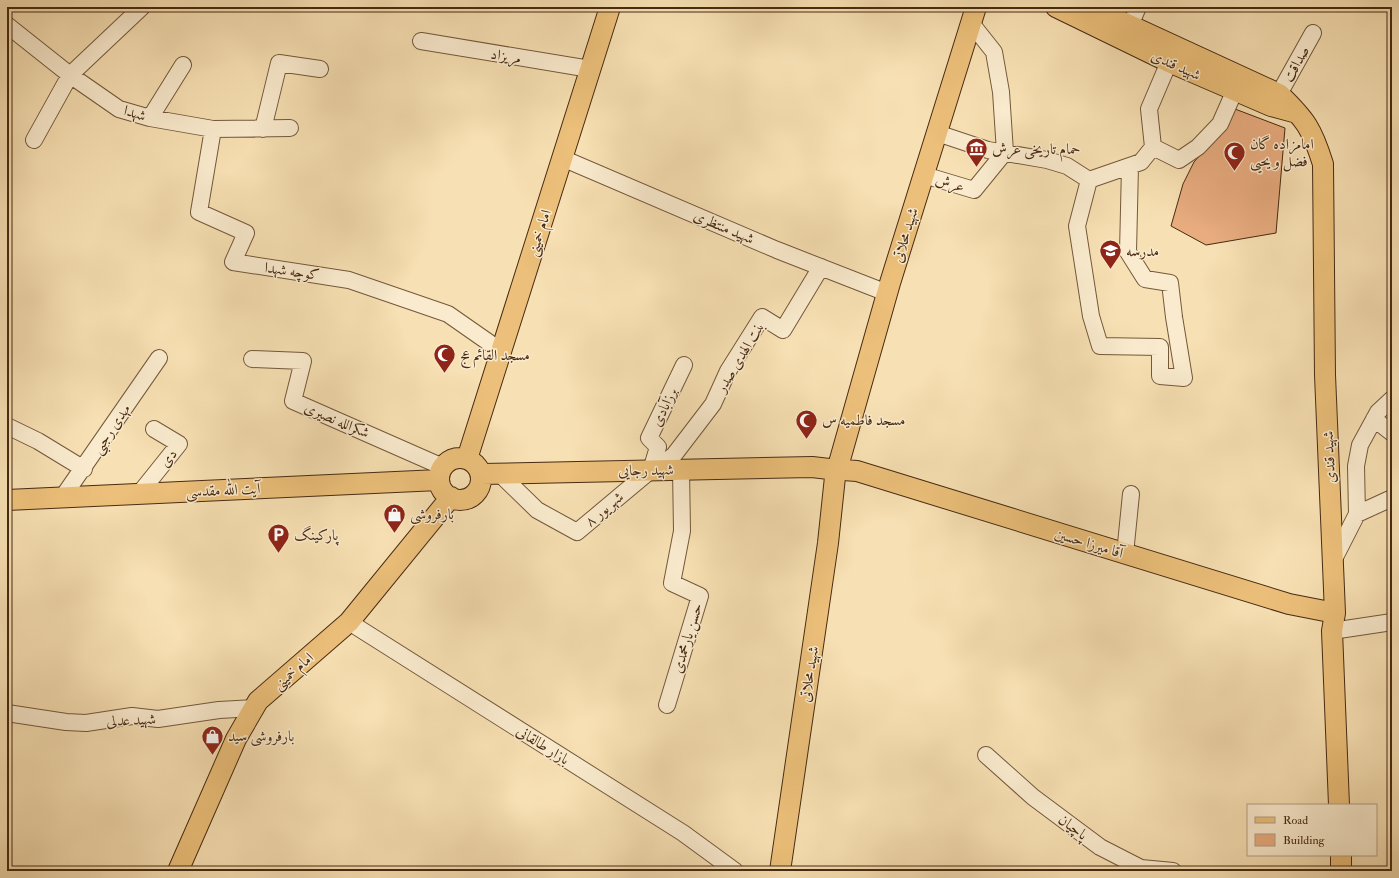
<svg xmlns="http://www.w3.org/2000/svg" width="1399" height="878" font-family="'IM FELL Double Pica',Amiri,serif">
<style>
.building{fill:#e8ac7f;stroke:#472a13}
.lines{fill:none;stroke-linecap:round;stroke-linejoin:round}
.minor-casing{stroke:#73583b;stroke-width:18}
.major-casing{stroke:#472a13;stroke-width:22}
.minor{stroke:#faebce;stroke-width:16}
.major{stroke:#ecc07a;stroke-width:20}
.labels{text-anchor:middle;stroke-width:3;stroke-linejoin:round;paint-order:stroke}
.street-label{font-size:15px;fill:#472a13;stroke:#faebce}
.poi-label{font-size:15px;fill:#472a13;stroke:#faebce;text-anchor:start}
</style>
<rect width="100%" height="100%" fill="#f7e0b3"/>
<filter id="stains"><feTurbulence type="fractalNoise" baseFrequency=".005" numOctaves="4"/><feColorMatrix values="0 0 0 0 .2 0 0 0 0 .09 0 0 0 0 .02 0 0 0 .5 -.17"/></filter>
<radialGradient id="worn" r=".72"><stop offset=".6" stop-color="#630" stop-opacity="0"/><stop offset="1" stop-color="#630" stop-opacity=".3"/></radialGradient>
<path class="building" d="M1235 109 1285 128 1276 233 1206 245 1171 226 1183 184 1194 162 1219 133 1227 128Z"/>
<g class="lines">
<defs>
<path id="minor" d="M7 25 70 75 119 109 150 118 213 129 290 128
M1130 26 1138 7
M421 41 590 69
M1279 94 1313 33
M150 118 183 65
M213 129 199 212 246 233 233 262 349 280 448 314 501 351
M263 129 279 63 320 69
M937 133 988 150 1047 160 1067 166 1089 180 1141 162 1153 147
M34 140 70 75 142 7
M1153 147 1179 160 1198 147 1220 124 1235 90
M1153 147 1149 109 1169 62
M562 158 777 250 887 293
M924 175 974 190 1005 152 1001 92 994 52 971 23
M1089 180 1077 226 1091 316 1100 346 1160 347V376L1184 378 1174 317 1170 283 1145 279 1128 252 1130 166
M252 359 303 361 293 401 443 467
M1374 419 1392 433
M7 426 38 441 84 469
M655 470 674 455 713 404 728 371 762 317 783 330 821 267
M499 473 537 510 577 532 651 470 658 447 649 438 684 365
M139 494 179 444 154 429
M62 498 159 358
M1357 514 1392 498
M1125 554 1131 494
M1334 559 1357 514 1356 466 1360 445 1378 412 1392 399
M349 622 683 833 735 871
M1332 631 1392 622
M667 705 700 596 672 583 682 531 681 469
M7 713 66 722 86 723 132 716 158 719 219 710 255 708
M986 755 1033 797 1100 847 1141 868 1173 871"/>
<path id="major" d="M1056 7 1169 62 1271 106 1297 113
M1090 7 1279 94C1306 120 1312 129 1323 164L1325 375 1335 613 1332 631 1339 805
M439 479a21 21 0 1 1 42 0a21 21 0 1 1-42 0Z
M467 459 610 7
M839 463 890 283 976 7
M843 470 857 471 1289 604 1335 613
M481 474 812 467 829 469
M7 500 439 480
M1341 855V871
M178 871 236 739 258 701 349 622 451 497
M780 871 828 543 835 477"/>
</defs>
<use href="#minor" class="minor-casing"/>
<use href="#major" class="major-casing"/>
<use href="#minor" class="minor"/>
<use href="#major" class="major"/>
</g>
<defs>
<symbol id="museum-pin" viewBox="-11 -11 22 30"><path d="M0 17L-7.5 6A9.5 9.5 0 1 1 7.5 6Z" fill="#8f2418" stroke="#faebce"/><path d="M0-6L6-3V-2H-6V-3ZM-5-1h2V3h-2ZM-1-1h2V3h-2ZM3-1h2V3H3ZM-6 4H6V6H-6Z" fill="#fff"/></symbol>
<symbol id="mosque-pin" viewBox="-11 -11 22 30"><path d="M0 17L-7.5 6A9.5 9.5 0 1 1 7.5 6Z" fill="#8f2418" stroke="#faebce"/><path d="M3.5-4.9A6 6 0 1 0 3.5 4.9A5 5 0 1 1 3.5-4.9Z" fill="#fff"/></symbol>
<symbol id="school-pin" viewBox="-11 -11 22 30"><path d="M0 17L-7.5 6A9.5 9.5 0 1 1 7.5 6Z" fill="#8f2418" stroke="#faebce"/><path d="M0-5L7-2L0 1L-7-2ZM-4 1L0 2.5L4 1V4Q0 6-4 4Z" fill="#fff"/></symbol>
<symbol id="shop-pin" viewBox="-11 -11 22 30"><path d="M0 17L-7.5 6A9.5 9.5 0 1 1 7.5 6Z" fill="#8f2418" stroke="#faebce"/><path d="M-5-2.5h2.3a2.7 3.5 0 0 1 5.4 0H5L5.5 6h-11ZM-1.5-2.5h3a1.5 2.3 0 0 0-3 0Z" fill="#fff"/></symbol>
<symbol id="parking-pin" viewBox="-11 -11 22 30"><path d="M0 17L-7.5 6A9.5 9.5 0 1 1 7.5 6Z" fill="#8f2418" stroke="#faebce"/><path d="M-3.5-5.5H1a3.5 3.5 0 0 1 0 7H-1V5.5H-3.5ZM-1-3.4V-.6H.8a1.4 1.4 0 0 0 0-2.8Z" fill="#fff"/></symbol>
</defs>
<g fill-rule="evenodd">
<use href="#museum-pin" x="964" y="136" width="25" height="34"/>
<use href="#mosque-pin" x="1222" y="140" width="25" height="34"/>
<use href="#school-pin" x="1098" y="238" width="25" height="34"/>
<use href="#mosque-pin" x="432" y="342" width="25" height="34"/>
<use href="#mosque-pin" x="794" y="408" width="25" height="34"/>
<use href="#shop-pin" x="382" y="502" width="25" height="34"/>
<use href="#parking-pin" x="266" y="522" width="25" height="34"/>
<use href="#shop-pin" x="200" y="724" width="25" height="34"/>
</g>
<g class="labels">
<g class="street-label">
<text transform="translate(506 56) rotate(9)" y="5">مریزاد</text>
<text transform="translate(1296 64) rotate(-61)" y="5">صداقت</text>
<text transform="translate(1176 65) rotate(24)" y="5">شهید قندی</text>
<text transform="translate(135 113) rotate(17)" y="5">شهدا</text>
<text transform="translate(950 183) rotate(17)" y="5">عرش</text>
<text transform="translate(724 227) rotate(23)" y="5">شهید منتظری</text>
<text transform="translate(539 233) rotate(-72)" y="5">امام خمینی</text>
<text transform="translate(905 235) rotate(-73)" y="5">شهید محلاتی</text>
<text transform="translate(292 271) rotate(8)" y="5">کوچه شهدا</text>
<text transform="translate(740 357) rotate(-59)" y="5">بنت الهدی صدر</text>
<text transform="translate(664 407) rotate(-64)" y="5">برزآبادی</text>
<text transform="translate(337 420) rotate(23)" y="5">شکرالله نصیری</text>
<text transform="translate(111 429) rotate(-56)" y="5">مهدی رجبی</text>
<text transform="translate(1329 457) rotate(-93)" y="5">شهید قندی</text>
<text transform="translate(168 458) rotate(-52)" y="5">دی</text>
<text transform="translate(646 470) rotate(-1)" y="5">شهید رجایی</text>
<text transform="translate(223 490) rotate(-3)" y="5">آیت الله مقدسی</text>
<text transform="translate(604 509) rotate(-40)" y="5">۸ شهریور</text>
<text transform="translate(1089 543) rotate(17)" y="5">آقا میرزا حسین</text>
<text transform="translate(687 638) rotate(-73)" y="5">حسن یارمحمدی</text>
<text transform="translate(293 671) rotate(-41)" y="5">امام خمینی</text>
<text transform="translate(809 674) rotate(-81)" y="5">شهید محلاتی</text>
<text transform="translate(131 720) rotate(-3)" y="5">شهید عدلی</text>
<text transform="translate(543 745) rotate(32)" y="5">بازار طالقانی</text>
<text transform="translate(1073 827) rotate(37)" y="5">پاچیان</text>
</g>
<g class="poi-label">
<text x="1250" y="149">امامزاده گان<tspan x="1250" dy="17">فضل و یحیی</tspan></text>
<text x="992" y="154">حمام تاریخی عرش</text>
<text x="1126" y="256">مدرسه</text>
<text x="460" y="360">مسجد القائم عج</text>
<text x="822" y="425">مسجد فاطمیه س</text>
<text x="410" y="519">بارفروشی</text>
<text x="294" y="540">پارکینگ</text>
<text x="228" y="741">بارفروشی سید</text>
</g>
</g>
<rect width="1399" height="878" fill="none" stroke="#f7e0b3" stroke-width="24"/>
<rect x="8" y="8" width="1383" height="862" fill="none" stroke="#472a13" stroke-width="2"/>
<rect x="12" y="12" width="1375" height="854" fill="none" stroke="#472a13"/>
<rect x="1247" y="804" width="130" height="52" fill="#faebce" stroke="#b29e83"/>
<rect x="1255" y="817" width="20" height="6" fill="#ecc07a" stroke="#b29e83"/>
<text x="1283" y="824" font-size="12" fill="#472a13">Road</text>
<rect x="1255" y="834" width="20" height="12" fill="#e8ac7f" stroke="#b29e83"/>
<text x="1283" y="844" font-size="12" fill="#472a13">Building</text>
<rect width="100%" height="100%" filter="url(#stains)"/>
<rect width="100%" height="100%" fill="url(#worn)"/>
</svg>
